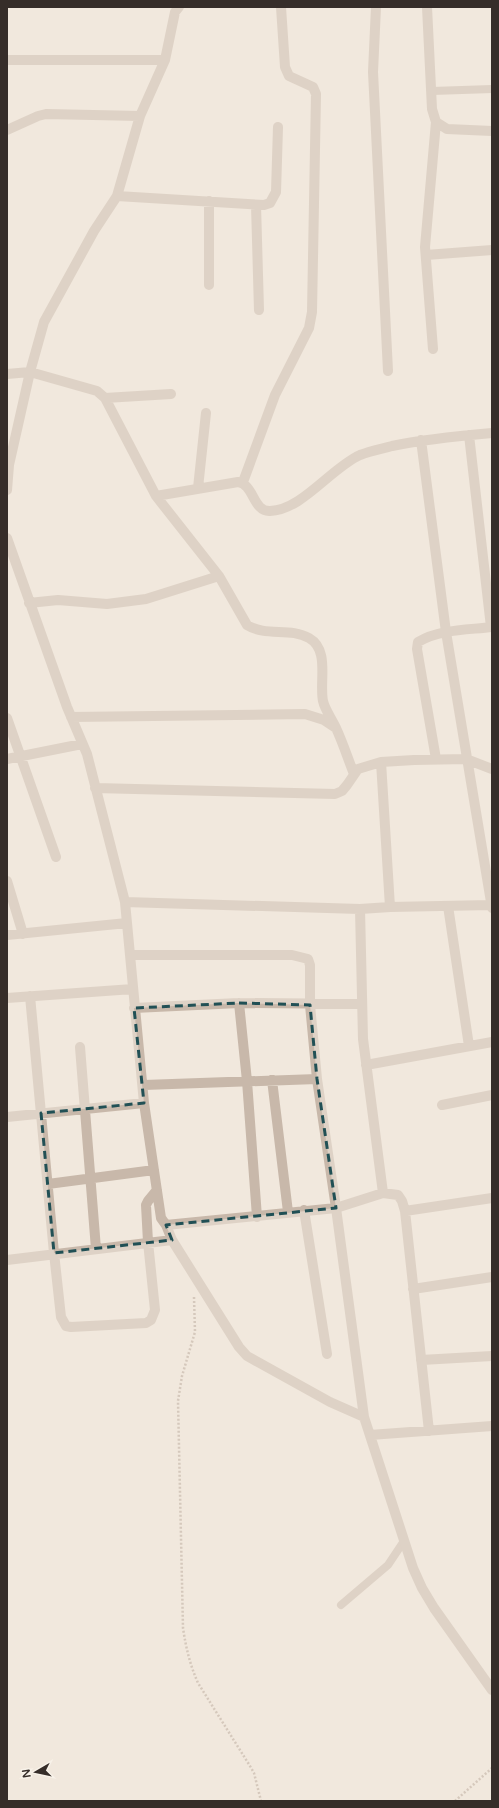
<svg xmlns="http://www.w3.org/2000/svg" width="499" height="1808" font-family="'Varela Round',sans-serif">
<style>
.lines{fill:none;stroke-linecap:round;stroke-linejoin:round}
.path{stroke:#b4a394;stroke-width:2.5;stroke-dasharray:2 2;stroke-linecap:butt}
.lane{stroke:#c8b8aa;stroke-width:8}
.street{stroke:#c8b8aa;stroke-width:10}
.marked{fill:none;stroke:#215055;stroke-width:3;stroke-dasharray:8 5;stroke-linejoin:round}
</style>
<rect width="100%" height="100%" fill="#f1e8dd"/>
<g class="lines">
<path class="path" d="M194 1297 195 1332 182 1376 178 1401 183 1628C186 1648 190 1665 198 1683L250 1766 254 1773 261 1801
M455 1801 492 1768"/>
<path class="lane" d="M432 91 492 89
M341 1605 388 1565 404 1541"/>
<path class="street" d="M376 7 373 72 388 371
M427 7 432 109 436 122 447 129 492 131
M7 60H165
M7 130 38 116 46 114 140 116
M117 196 264 205 270 203 276 192 278 127
M209 201V285
M256 205 259 310
M426 255 492 250
M433 349 425 247 436 122
M7 374 30 372 97 391 105 398 156 496 219 576 247 625C266 637 290 627 309 638 330 650 319 681 323 701 325 710 332 719 336 728 343 743 348 759 354 774
M105 398 171 394
M469 435 491 627
M421 440 446 632 492 908
M243 482 275 395 309 328 312 312 316 94 313 87 289 76 285 67 281 7
M198 488 206 413
M7 490 9 465 30 372 44 322 94 231 117 196 140 116 165 60 175 12 179 7
M156 496 238 482C254 484 253 512 270 511 302 510 331 468 360 455 370 451 381 449 392 446 425 439 458 436 492 433
M7 538 67 707 87 754 125 902 144 1103 161 1218 166 1225 336 1208 383 1193 363 1039 360 909 390 907 381 762
M29 603 58 600 107 604 146 599 219 576
M71 717 305 714 324 720 336 728
M7 718 56 857
M7 759 82 744
M436 759 417 649 418 642C440 629 467 630 492 627
M95 788 335 794 342 791 347 785 358 769 381 762 414 760 466 759 492 769
M7 881 23 934
M125 902 360 909
M448 906 469 1046
M390 907 491 905
M7 935 127 923
M130 955H292L308 959 310 965V1005L317 1079 336 1208 364 1417 413 1568 422 1588 434 1608 492 1690
M30 996 54 1253 61 1317 66 1326 71 1327 146 1323 151 1320 155 1310 148 1242 146 1205 148 1201 157 1190
M7 998 133 989
M239 1003 247 1081 257 1217
M134 1008 239 1003 362 1004
M80 1047 96 1249
M366 1065 492 1042
M272 1080 288 1212
M144 1085 317 1079
M442 1105 492 1095
M7 1117 144 1103
M48 1184 154 1170
M383 1193 398 1195 402 1201 405 1211 429 1431
M304 1210 327 1354
M405 1211 492 1198
M166 1225 172 1240 239 1347 247 1356 330 1402 364 1417
M7 1260 172 1240
M413 1289 492 1277
M421 1360 492 1356
M370 1435 492 1426"/>
</g>
<path d="M0 0H499V1808H0ZM239 1003 310 1005 317 1079 336 1208 166 1225 172 1240 54 1253 41 1113 144 1103 134 1008Z" fill="#f1e8dd" fill-opacity=".55" fill-rule="evenodd"/>
<path class="marked" d="M239 1003 310 1005 317 1079 336 1208 166 1225 172 1240 54 1253 41 1113 144 1103 134 1008Z"/>
<rect width="499" height="1808" fill="none" stroke="#362d29" stroke-width="16"/>
<g transform="translate(36 1772) rotate(261)" stroke="#f8f2e9" stroke-width="3" paint-order="stroke">
<path d="M0-3L7 15L0 10L-7 15Z" fill="#362d29"/>
<text y="-6" font-size="11" font-weight="bold" text-anchor="middle" fill="#362d29">N</text>
</g>
</svg>
